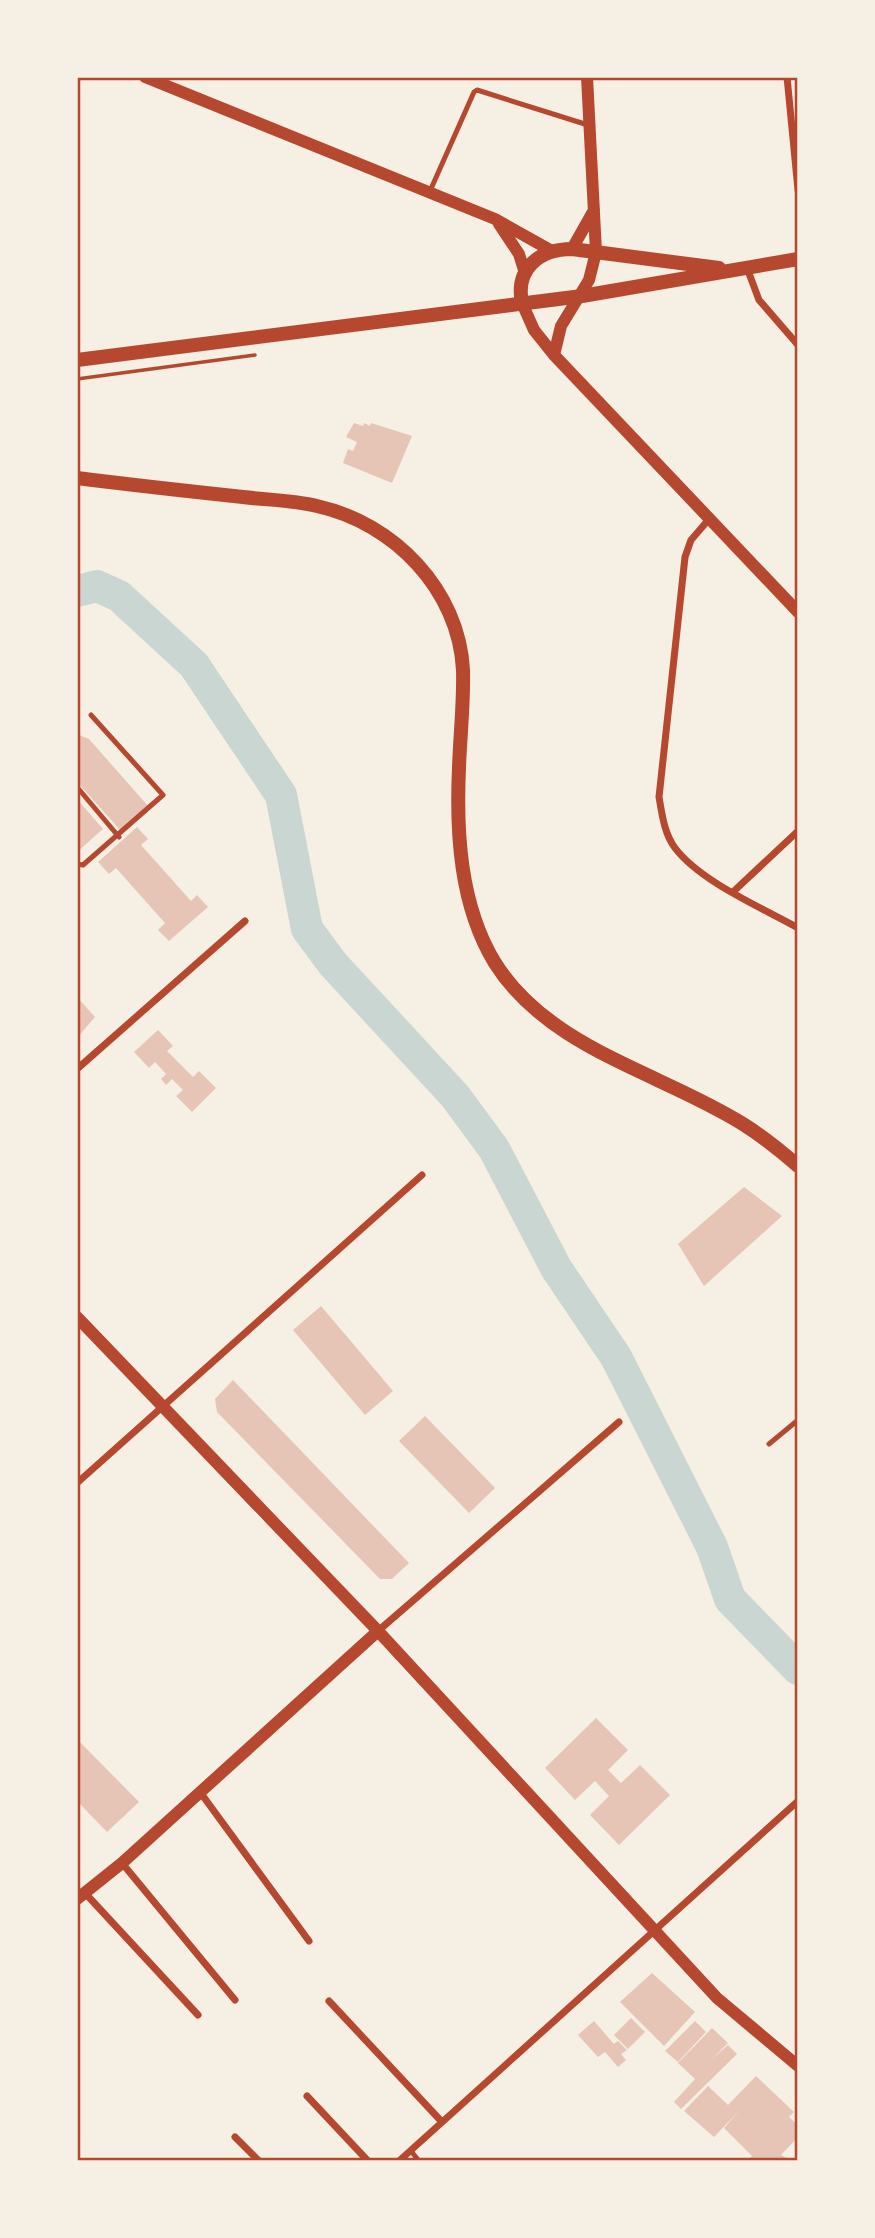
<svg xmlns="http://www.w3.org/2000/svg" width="875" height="2238" font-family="'Zilla Slab',serif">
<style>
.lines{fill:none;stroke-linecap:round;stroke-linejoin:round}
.river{stroke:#c9d6d2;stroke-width:32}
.building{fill:#e6c5b7}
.path{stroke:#b5482f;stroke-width:3.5}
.service{stroke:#b5482f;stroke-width:5}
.minor{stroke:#b5482f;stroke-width:7}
.tertiary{stroke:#b5482f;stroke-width:12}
.secondary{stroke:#b5482f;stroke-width:14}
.neatline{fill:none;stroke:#b5482f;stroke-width:2.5}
</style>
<rect width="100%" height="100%" fill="#f6efe4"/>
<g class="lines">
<path class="river" d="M77 591 97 586 119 596 194 665 281 795 307 929 333 964 455 1096 494 1149 556 1268 616 1357 712 1547 730 1599 798 1669"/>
</g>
<path class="building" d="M354 423 363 426 364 423 370 426 371 423 412 436 392 483 343 463 348 449 353 451 357 442 346 437Z
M77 734 89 739 149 807 121 831 77 782Z
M77 799 103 829 77 852Z
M137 827 148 839 141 845 191 901 197 895 208 907 169 941 158 930 165 923 116 868 109 874 98 862Z
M77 997 95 1017 77 1038Z
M158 1030 173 1046 167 1051 193 1077 199 1071 216 1088 192 1112 176 1096 183 1090 172 1079 166 1085 161 1079 166 1074 155 1062 149 1068 134 1052Z
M744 1187 782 1216 704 1286 678 1244Z
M321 1306 393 1391 365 1415 293 1330Z
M233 1380 409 1563 392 1579H380L217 1412 215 1399Z
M425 1416 495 1488 469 1513 399 1441Z
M596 1718 628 1750 608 1770 621 1783 640 1765 670 1795 619 1845 590 1815 609 1796 595 1781 575 1800 545 1768Z
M77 1739 139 1802 107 1832 77 1801Z
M652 1973 695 2012 664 2046 620 2002Z
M631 2018 645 2032 628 2049 614 2035Z
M594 2021 614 2044 618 2041 627 2050 621 2054 626 2060 618 2067 605 2052 598 2057 578 2035Z
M695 2021 706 2032 678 2062 665 2051Z
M712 2028 728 2043 712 2059 728 2045 737 2054 681 2109 674 2102 695 2079 678 2063Z
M756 2076 794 2112 789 2117 798 2125 795 2131 798 2137 781 2155 792 2161H747L752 2156 724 2128 740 2110 714 2137 684 2111 708 2086 728 2105Z"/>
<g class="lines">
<path class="path" d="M77 379 255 355"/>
<path class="service" d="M430 191 474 92 477 90 588 125
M77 787 119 837
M77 864 83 865 163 795 91 715
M769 1444 798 1420
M411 2151 419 2161"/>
<path class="minor" d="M787 77 798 190
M747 268 759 300 798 345
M710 518 691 540 685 557 659 797C662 814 664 833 675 848 701 882 761 907 798 928
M734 891 798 831
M77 1069 245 921
M77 1483 422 1175
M378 1631 619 1422
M200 1792 309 1941
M122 1863 235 2000
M85 1893 198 2015
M329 2001 442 2122
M307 2096 368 2161
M235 2137 259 2161
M399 2161 798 1801"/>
<path class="tertiary" d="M145 77 495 219 552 251
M499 224 519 254 524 270
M572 249 594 210
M522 303 534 330 554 355 798 612
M554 355 561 326 589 280 596 252 587 77
M77 1317 378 1631 717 1998 798 2066
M77 1899 122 1863 378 1631"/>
<path class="secondary" d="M522 303C515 269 539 249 572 249L719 268
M77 360 582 296 798 259
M77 478C132 485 187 491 243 497 267 500 293 500 317 506 394 523 459 590 463 670 464 702 460 736 459 768 456 833 460 906 495 963 549 1049 662 1073 743 1124 762 1136 781 1151 798 1166"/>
</g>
<rect width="875" height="2238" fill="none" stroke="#f6efe4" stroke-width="158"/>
<rect x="79" y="79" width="717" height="2080" class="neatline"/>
</svg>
